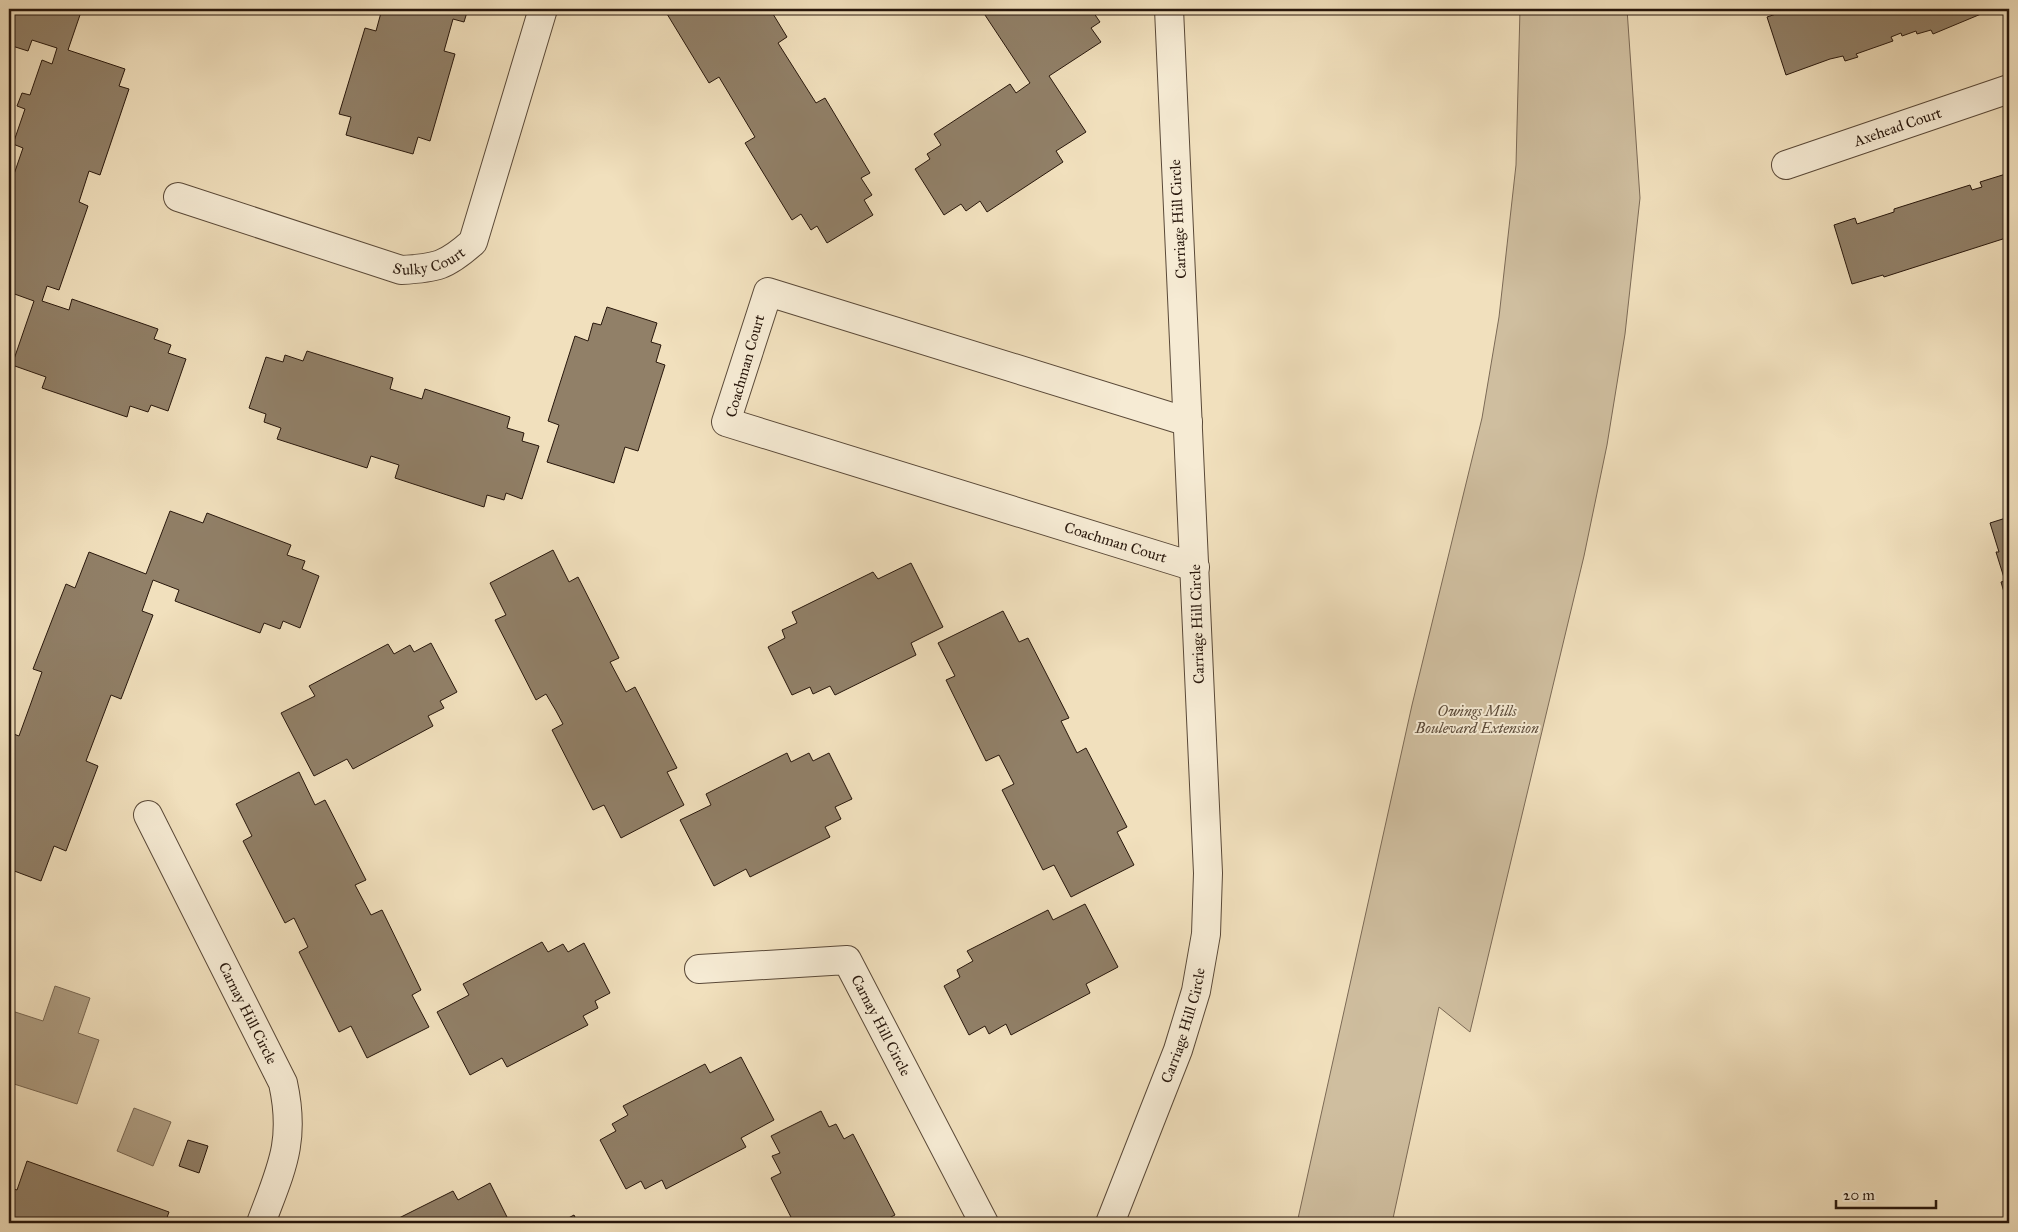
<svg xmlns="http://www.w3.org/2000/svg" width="2018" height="1232" font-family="'IM FELL Great Primer',serif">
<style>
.green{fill:#cfbe9f;stroke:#7c6a56}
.water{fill:#ad9c81;stroke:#786752}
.building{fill:#918068;stroke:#28170c}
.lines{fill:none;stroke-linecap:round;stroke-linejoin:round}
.minor-casing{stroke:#5a4938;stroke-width:30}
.minor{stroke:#f6ebd4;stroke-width:28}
.labels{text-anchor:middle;stroke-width:4;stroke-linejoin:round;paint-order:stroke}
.street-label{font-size:15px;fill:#28170c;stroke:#f6ebd4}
.park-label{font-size:15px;font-style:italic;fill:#5a4938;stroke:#f6ebd4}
</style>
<rect width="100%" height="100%" fill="#f1e0bd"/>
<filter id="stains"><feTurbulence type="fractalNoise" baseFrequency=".004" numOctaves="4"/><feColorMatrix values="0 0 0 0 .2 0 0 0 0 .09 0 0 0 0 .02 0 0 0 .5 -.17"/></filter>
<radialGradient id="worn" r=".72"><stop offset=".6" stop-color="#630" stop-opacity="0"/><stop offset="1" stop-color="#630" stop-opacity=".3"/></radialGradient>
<path class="green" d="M1520 9H1627L1640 198 1625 334 1607 445 1584 556 1470 1032 1439 1007 1392 1223H1297L1412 705 1482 418 1499 317 1516 165Z"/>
<path class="water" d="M55 986 90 998 78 1033 99 1040 77 1104 14 1084 9 1099V1010L43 1021Z
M134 1108 171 1122 153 1166 117 1151Z"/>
<path class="building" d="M9 9H82L68 50 125 69 119 86 129 89 100 175 89 171 79 202 88 206 59 290 47 286 42 301 69 310 72 299 158 329 154 339 171 345 168 353 186 359 168 411 151 405 148 412 130 406 127 417 42 388 46 377 12 365 34 301 9 292V179L12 180 23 148 13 144 25 109 17 106 22 93 30 95 42 60 52 64 57 48 32 40 28 51 9 45Z
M382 9H468L464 22 453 19 444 51 455 54 430 141 418 137 413 154 346 135 351 117 339 114 365 28 376 31Z
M664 9H770L787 37 778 43 816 103 825 98 870 173 861 178 872 195 864 200 873 215 827 243 817 226 811 230 801 214 792 220 745 143 755 137 719 77 709 83Z
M981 9H1091L1100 22 1091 28 1101 42 1049 76 1086 132 1056 151 1063 162 987 212 980 201 966 211 961 204 944 215 915 169 930 159 927 154 941 145 934 134 1010 84 1016 93 1030 83Z
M1791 9H1980L1981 14 1933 34 1931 30 1917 34 1916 31 1902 36 1901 33 1891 37 1893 41 1856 54 1858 57 1845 61 1843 56 1830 59 1786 75 1767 17Z
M2009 173V237L1884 277 1883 275 1852 284 1834 225 1855 218 1857 224 1894 212V209L1970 185 1972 190 1982 187 1980 182Z
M607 307 657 323 651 342 661 345 656 362 665 365 638 451 625 447 614 483 547 462 559 425 548 421 575 336 588 341 593 323 601 325Z
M307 351 393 378 390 389 422 399 425 389 510 417 507 428 524 433 522 441 539 446 522 499 506 493 504 500 487 495 484 507 395 478 399 465 371 456 367 468 277 439 281 428 264 422 266 414 249 408 266 357 283 362 285 355 303 361Z
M9 492 14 494 9 511Z
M170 511 203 523 207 513 291 545 287 555 305 561 302 569 319 576 300 628 283 621 280 629 264 623 260 633 175 601 179 590 153 580 142 611 153 615 121 699 111 695 86 761 98 766 66 851 54 846 41 881 9 869V738L11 733 19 736 31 703 42 672 33 669 66 584 75 588 89 552 146 574Z
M2009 517V609L2001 582 2005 581 1996 552H1999L1990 523Z
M553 550 569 582 578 577 619 658 610 662 626 692 635 687 677 768 667 772 684 805 621 838 604 805 593 810 552 730 563 724 556 711 546 694 536 700 495 620 506 615 490 583Z
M911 563 943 627 911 643 916 655 835 695 830 686 813 694 810 687 792 695 768 647 785 638 782 630 797 623 792 612 873 572 878 579Z
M1003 611 1019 642 1028 638 1069 718 1061 721 1077 753 1086 748 1127 827 1117 832 1134 865 1071 897 1054 865 1043 870 1002 790 1014 784 999 755 986 761 946 680 955 676 938 643Z
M431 643 457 692 440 701 444 708 428 716 433 726 353 769 347 759 314 776 281 713 315 696 309 686 388 644 394 654 410 645 414 652Z
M787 753 791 762 809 753 813 761 829 753 852 799 835 807 841 819 825 827 830 837 750 877 746 869 714 886 680 820 711 805 706 794Z
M299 772 315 805 325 800 366 880 355 885 371 915 382 910 421 990 412 995 429 1027 367 1058 351 1026 339 1032 299 952 308 947 294 918 285 923 243 841 252 836 236 804Z
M1085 904 1118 967 1086 984 1090 993 1011 1035 1006 1024 989 1034 985 1026 969 1035 944 986 960 977 957 970 973 961 967 951 1048 910 1053 920Z
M542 942 548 952 563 944 568 952 584 943 610 993 595 1001 598 1008 583 1016 588 1025 507 1067 502 1058 470 1075 437 1012 469 995 463 984Z
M741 1057 774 1120 741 1138 746 1147 666 1189 662 1180 645 1189 641 1181 626 1189 600 1140 616 1131 612 1124 628 1115 623 1106 705 1064 710 1073Z
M821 1111 829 1127 836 1124 844 1139 853 1134 895 1215 887 1219 890 1223H794L771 1178 781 1173 772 1156 780 1153 771 1136Z
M188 1140 208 1146 199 1173 179 1166Z
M27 1161 169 1212 165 1223H9V1187L17 1190Z
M490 1183 510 1223H389L453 1191 458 1200Z
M574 1215 578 1223H559Z"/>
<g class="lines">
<defs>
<g id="minor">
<path id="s1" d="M1786 165 2009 89"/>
<path id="s2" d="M178 197 401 270C437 268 446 266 473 242L543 9"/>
<path id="s3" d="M1188 422 768 292 726 422 1195 567"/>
<path id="s4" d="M148 815 283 1083C296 1142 281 1169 261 1223"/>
<path id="s5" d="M699 969 847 960 984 1223"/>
<path id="s6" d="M1110 1223 1178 1050 1196 991 1206 934 1208 873 1169 9"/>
</g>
</defs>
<use href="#minor" class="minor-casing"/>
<use href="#minor" class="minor"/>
</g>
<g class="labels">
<g class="street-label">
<text dy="5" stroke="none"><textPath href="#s1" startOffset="118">Axehead Court</textPath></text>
<text transform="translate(1178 219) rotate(-93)" y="5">Carriage Hill Circle</text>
<text dy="5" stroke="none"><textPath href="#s2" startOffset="264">Sulky Court</textPath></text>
<text transform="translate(745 366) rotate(-74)" y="5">Coachman Court</text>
<text dy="5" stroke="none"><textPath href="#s3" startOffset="984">Coachman Court</textPath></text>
<text transform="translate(1197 624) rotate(-92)" y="5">Carriage Hill Circle</text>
<text dy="5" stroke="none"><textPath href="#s4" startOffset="222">Carnay Hill Circle</textPath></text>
<text dy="5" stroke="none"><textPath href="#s6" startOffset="211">Carriage Hill Circle</textPath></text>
<text dy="5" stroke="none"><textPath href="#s5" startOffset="222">Carnay Hill Circle</textPath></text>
</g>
<g class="park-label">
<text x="1477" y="716">Owings Mills<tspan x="1477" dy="17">Boulevard Extension</tspan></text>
</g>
</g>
<rect width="2018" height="1232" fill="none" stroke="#f1e0bd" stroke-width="30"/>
<rect x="10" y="10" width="1998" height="1212" fill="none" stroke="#28170c" stroke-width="2.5"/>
<rect x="15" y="15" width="1988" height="1202" fill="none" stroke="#28170c"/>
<path d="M1836 1200v8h100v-8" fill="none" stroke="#28170c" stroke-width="2.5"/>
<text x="1843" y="1200" font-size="15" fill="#28170c" stroke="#f6ebd4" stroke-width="4" paint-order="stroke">20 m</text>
<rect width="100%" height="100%" filter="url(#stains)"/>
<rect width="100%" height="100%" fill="url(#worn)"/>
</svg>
